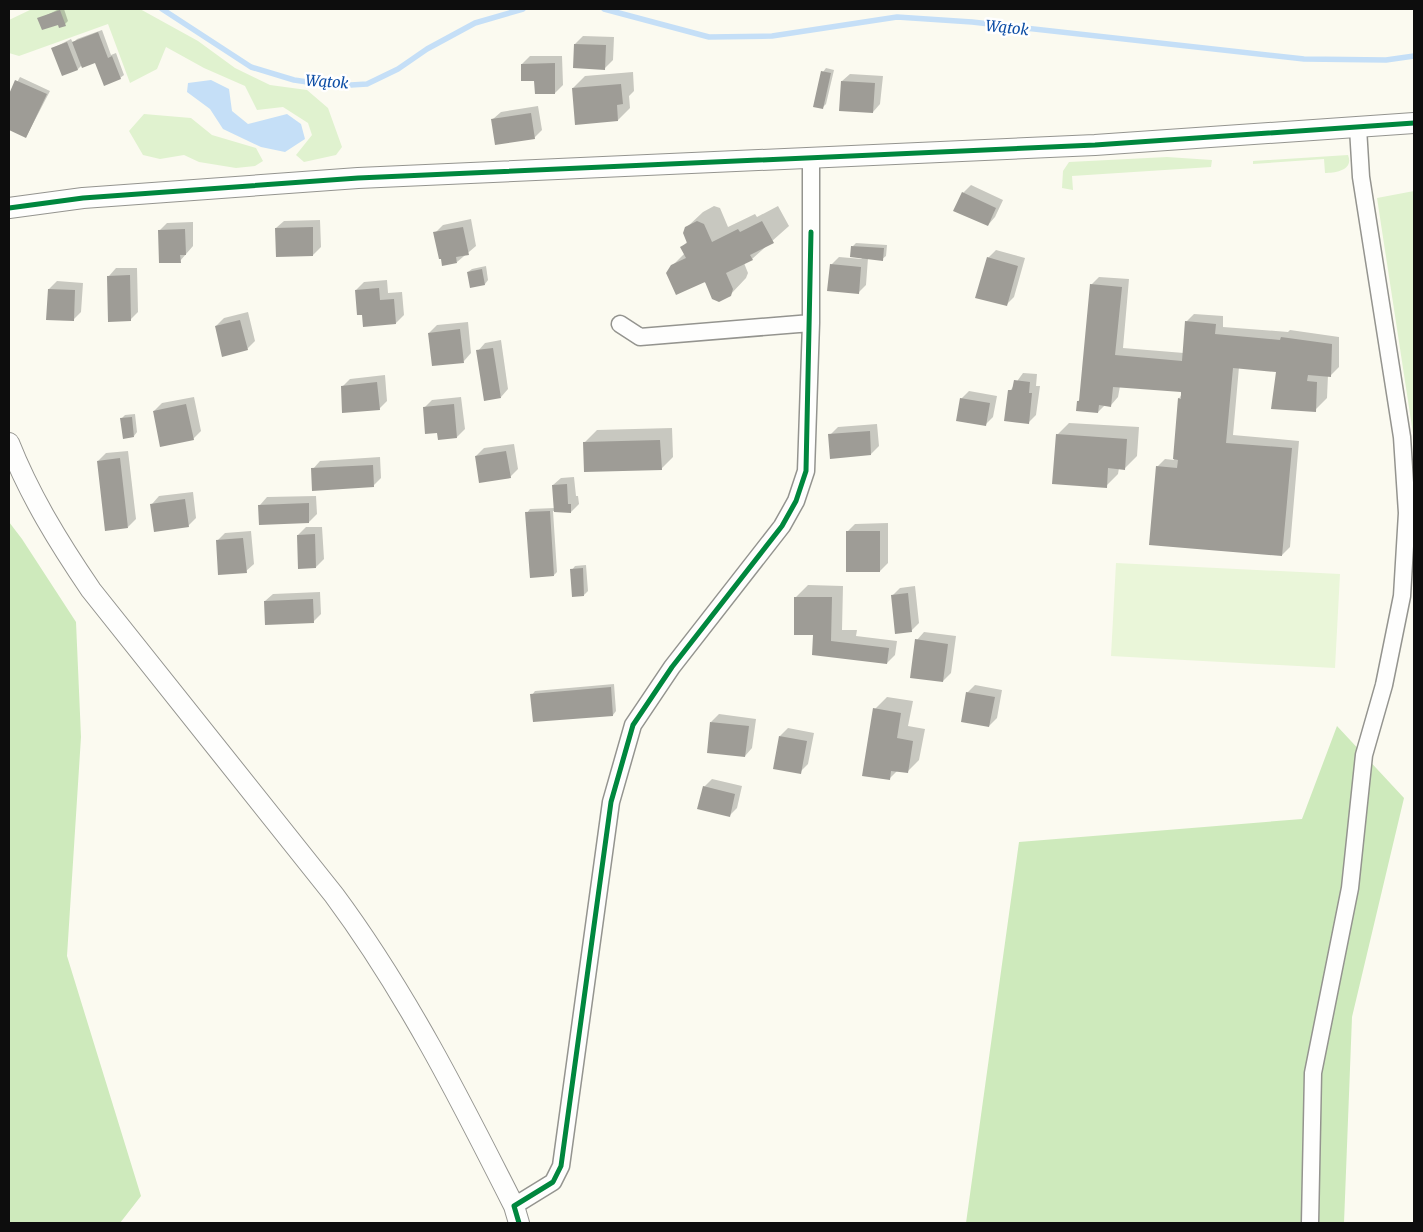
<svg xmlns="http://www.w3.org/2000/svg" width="1423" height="1232" font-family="Merriweather,serif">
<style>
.green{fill:#e0f2cf}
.forest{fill:#ceeabc}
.pitch{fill:#eaf6d9}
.water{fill:#c5dff7}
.shadow{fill:#0003}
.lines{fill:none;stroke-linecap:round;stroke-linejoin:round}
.stream{stroke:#c5dff7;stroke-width:5.5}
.building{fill:#9e9c96}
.minor-casing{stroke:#94948f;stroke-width:19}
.tertiary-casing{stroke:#94948f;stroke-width:22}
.minor{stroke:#fefefd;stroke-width:16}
.tertiary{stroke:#fefefd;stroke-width:20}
.cycleway-casing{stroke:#fff;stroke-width:8}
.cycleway{stroke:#00873e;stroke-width:5}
.labels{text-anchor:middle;stroke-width:5;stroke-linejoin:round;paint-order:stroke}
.water-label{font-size:15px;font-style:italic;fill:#0f4fa6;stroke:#fff}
</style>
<rect width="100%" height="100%" fill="#fbfaf0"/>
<path class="green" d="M32 9H140L198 41 235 68 270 85 307 90 328 108 342 147 336 155 304 162 296 155 312 135 308 123 283 107 257 110 245 86 204 68 166 47 157 69 130 83 108 24 19 56 9 53V20Z
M144 114 191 118 212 135 256 148 263 161 255 166 236 168 199 162 184 155 160 159 143 155 129 131Z
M1348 155C1354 170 1336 173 1325 173L1324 159 1253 164V161Z
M1167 157 1212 160 1211 167 1072 176 1073 190 1062 188 1063 171 1069 162Z
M1414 191V440L1377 198Z"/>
<path class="forest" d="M9 522 22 539 76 622 81 737 67 956 141 1196 120 1223H9Z
M1337 726 1404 798 1352 1017 1344 1223H966L1019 842 1302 819Z"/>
<path class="pitch" d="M1116 563 1340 574 1335 668 1111 656Z"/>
<path class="water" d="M211 80 229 89 232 111 248 124 287 114 301 124 305 139 285 152 261 147 223 129 210 109 187 92 188 83Z"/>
<path class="shadow" d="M59 9H64L68 21 65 24 39 19Z
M102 30 111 55 116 53 124 75 120 78 96 61 82 65 78 69 63 74 53 48 71 39 73 43 77 39Z
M583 36 614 37 613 60 605 68 575 44Z
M530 56H562L563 85 555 93 522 64Z
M826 68 834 70 826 104 822 108 823 72Z
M633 72 634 91 629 96 630 108 618 120 573 88 585 76Z
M850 74 883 76 880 104 873 112 842 81Z
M20 77 50 91 26 137 9 129V97Z
M538 106 542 130 534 138 493 119 501 112Z
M971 185 1003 200 995 217 988 225 963 193Z
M714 206 720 208 728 227 755 214 757 217 778 206 789 226 752 259 744 263 748 273 746 278 730 295 672 266 685 253 682 247 688 241 686 228 703 212Z
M471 219 476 246 457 262 435 233 443 225Z
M320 220 321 247 313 255 276 228 284 221Z
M193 222V246L180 261 159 231 167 223Z
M856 243 887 245 886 256 882 259 868 258 866 285 858 293 831 265 839 257 862 259 853 246Z
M996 250 1025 258 1014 297 1006 305 988 258Z
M486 266 488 280 485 284 471 287 468 272 472 269Z
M116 268H137L138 312 130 320 109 276Z
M1099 277 1129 279 1123 348 1184 353 1186 322 1194 314 1223 316V327L1288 332 1290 330 1339 337V367L1331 375H1328L1327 398 1315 410 1279 371 1239 367 1233 435 1299 441 1290 547 1282 555 1157 467 1165 459 1174 460 1179 399 1183 391 1120 386 1118 397 1111 405H1105L1098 412 1078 401 1081 399 1091 285Z
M387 280 388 293 402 292 404 315 396 323 363 314 356 290 364 282Z
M57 281 83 283 81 312 73 320 49 289Z
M248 312 255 341 247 349 216 326 224 318Z
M468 322 471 353 464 361 429 333 437 325Z
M501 340 508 389 501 397 478 351 485 343Z
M1023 373 1037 374 1036 386H1040L1036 415 1028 423 1010 391Z
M385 375 387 401 379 409 342 387 350 379Z
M969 391 997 396 993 417 985 425 961 399Z
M194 397 201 431 193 439 154 411 162 403Z
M461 397 465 429 457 437 438 432 424 408 432 400Z
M135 414 137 432 134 436 121 419 125 415Z
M1069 423 1139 427 1137 456 1125 468H1119L1118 474 1106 486 1057 435Z
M877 424 879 446 871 454 830 435 838 427Z
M672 428 673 457 661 469 585 442 597 430Z
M514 444 518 469 510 477 476 456 484 448Z
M128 451 136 519 128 527 98 461 106 453Z
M380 457 381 478 373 486 313 469 320 461Z
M574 477 576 496H578L579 504 571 512 553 511 557 572 554 575 527 513 530 509 555 508 553 485 561 478Z
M193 492 196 518 188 526 152 504 159 496Z
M316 496 317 514 309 522 260 505 267 497Z
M888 523V563L880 571 847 532 855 524Z
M306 527H322L324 559 316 567 298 535Z
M251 531 254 564 246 571 217 541 225 533Z
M586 565 588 591 584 595 572 570 575 566Z
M808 585 843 586 842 630H857L856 636 897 641 895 655 887 663 814 654V634L796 597Z
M915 586 919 623 911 631 892 596 900 588Z
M320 592 321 614 313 622 265 601 273 594Z
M924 632 956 636 951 673 943 681 917 640Z
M614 684 616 711 613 715 532 695 535 691Z
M975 685 1002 690 997 718 989 726 967 693Z
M887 697 913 701 908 726 925 729 919 760 907 772 898 770 889 779 875 709Z
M719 714 756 719 752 748 745 756 711 722Z
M788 728 814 733 808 764 800 772 780 736Z
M712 779 742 786 737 808 729 816 704 787Z"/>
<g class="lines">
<path class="stream" d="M162 9 251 67 294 80 335 86 367 84 398 69 427 49 475 23 523 9
M604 9 709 37 772 36 897 17 972 22 1304 59 1386 60 1414 56"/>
</g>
<path class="building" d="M60 10 66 26 59 28 58 25 42 30 37 18Z
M98 32 108 58 112 56 121 79 104 86 95 63 82 68 72 42Z
M67 42 78 70 62 76 51 48Z
M574 44 606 45 605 70 573 68Z
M555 63V94H535L534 81H521V64Z
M821 71 831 73 823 109 813 107Z
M15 80 47 94 26 138 9 130V94Z
M841 81 875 83 873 113 839 111Z
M621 84 623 104 617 105 618 121 575 125 572 88Z
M531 113 535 139 495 145 491 119Z
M962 192 996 208 988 226 953 211Z
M697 221 704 224 712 242 738 229 740 232 762 221 774 243 750 255 753 260 726 273 733 289 731 296 719 302 712 299 705 282 676 295 666 273 671 265 686 258 680 247 687 243 683 233 685 227Z
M313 227V256L276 257 275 228Z
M463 227 469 255 456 257 457 263 442 266 441 259H439L433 232Z
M185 229 186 255H180L181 263H159L158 230Z
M851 246 884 248 883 261 850 257Z
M987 257 1018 266 1007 306 975 298Z
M830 264 861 267 859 294 827 291Z
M482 269 485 285 470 288 467 272Z
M130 275 131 321 108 322 107 276Z
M1090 284 1122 287 1115 355 1182 361 1185 321 1216 324 1215 334 1280 340 1281 337 1332 344 1331 377 1308 375 1307 381 1317 382 1316 412 1271 409 1276 372 1233 368 1226 443 1292 448 1282 556 1149 545 1156 466 1177 468 1178 460 1173 459 1178 398 1181 399V392L1113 387 1111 407 1099 405 1098 413 1076 411 1077 401H1079Z
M379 288 380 300 394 299 396 324 363 327 362 315H357L355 290Z
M48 289 75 290 74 321 46 320Z
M240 320 248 350 222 357 215 326Z
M460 329 464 363 432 366 428 333Z
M493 348 501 398 484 401 476 350Z
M1014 380 1030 382 1029 393H1032L1029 424 1004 421 1008 390H1012Z
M377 382 380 410 342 413 341 386Z
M960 398 990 403 986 426 956 421Z
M186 404 194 440 160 447 153 411Z
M454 404 457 438 438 440 437 433 425 434 423 407Z
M132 417 134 437 123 439 120 418Z
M870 431 871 455 830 459 828 434Z
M1056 434 1127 439 1125 470 1108 468 1107 488 1052 484Z
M660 440 662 470 584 472 583 442Z
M506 451 511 478 479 483 475 456Z
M120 458 128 528 105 531 97 461Z
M373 465 374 487 312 491 311 468Z
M567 484 568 504H571V513L554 512 552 485Z
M185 499 189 527 154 532 150 504Z
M309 503V523L259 525 258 505Z
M550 511 554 576 530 578 525 512Z
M846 531H880V572H846Z
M315 534 316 568 298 569 297 535Z
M243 538 247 573 218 575 216 540Z
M583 568 584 596 572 597 570 569Z
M908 593 912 632 895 634 891 595Z
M794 597H832L831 641 889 648 887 664 812 655 813 635H794Z
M313 599 314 623 265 625 264 601Z
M915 639 948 644 943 682 910 678Z
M611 687 613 716 533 722 530 694Z
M966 692 995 697 989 727 961 722Z
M873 708 901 713 897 738 913 741 908 773 891 771 890 780 862 776Z
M710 722 749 726 745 757 707 753Z
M779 736 807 741 801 774 773 769Z
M703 786 735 794 730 817 697 809Z"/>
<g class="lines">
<defs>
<path id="minor" d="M620 324 640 337 811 323
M514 1206 553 1182 561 1166 611 802 633 725 672 667 782 526 796 501 806 471 811 323V158
M1310 1223 1313 1073 1350 888 1364 755 1384 685 1402 596 1407 513 1402 437 1361 177 1358 128"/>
<path id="tertiary" d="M9 208 83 198 358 178 1095 145 1414 123
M9 443C30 496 59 543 91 590L334 895C406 992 460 1099 514 1206L519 1223"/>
</defs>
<use href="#minor" class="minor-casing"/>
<use href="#tertiary" class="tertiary-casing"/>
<use href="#minor" class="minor"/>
<use href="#tertiary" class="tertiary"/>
<defs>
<path id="cycleway" d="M9 208 83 198 358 178 1095 145 1414 123
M519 1223 514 1206 553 1182 561 1166 611 802 633 725 672 667 782 526 796 501 806 471 811 232"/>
</defs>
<use href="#cycleway" class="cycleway-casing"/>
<use href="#cycleway" class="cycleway"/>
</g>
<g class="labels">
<g class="water-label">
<text transform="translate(1007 28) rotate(6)" y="5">Wątok</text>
<text transform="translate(327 82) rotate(4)" y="5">Wątok</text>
</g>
</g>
<rect width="1423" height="1232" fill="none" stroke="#0d0d0d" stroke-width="20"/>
</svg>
